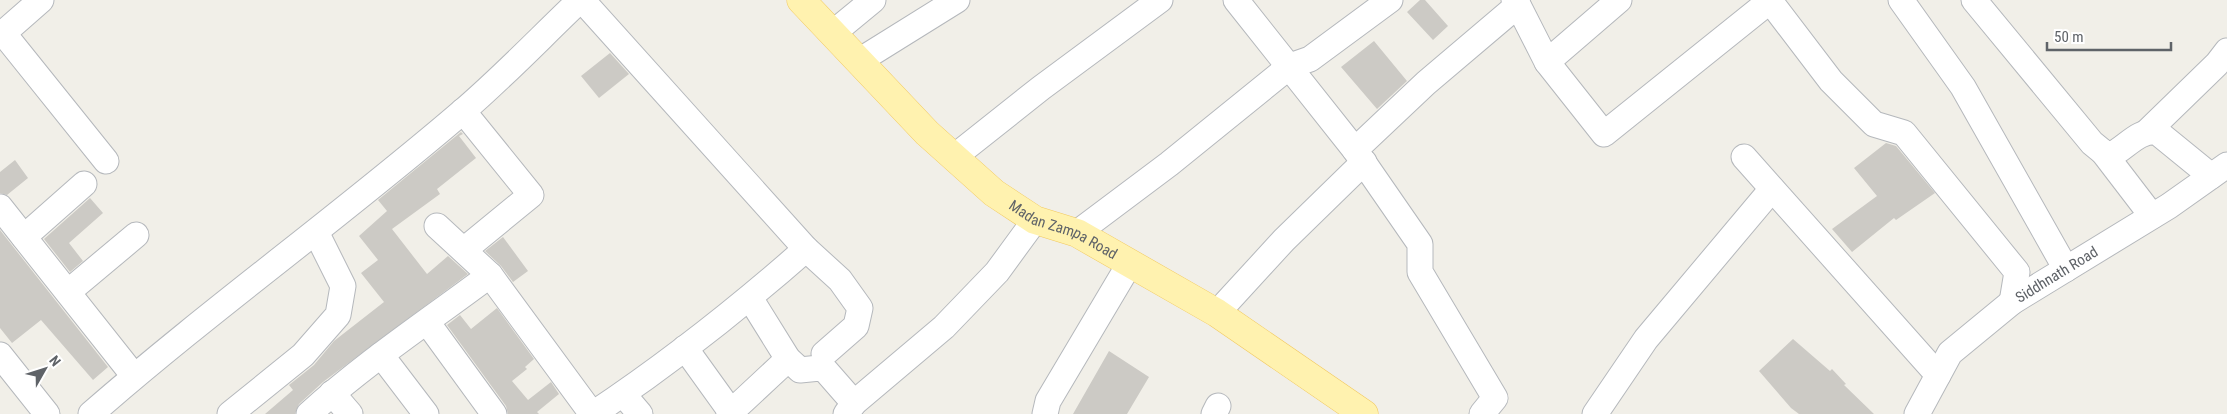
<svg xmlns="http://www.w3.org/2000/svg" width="2227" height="414" font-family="'Roboto Condensed',sans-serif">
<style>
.building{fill:#cccac5}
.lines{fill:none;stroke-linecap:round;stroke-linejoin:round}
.minor-casing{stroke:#b5b8bc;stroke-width:27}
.major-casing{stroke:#f2c960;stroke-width:29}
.minor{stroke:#fff;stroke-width:25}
.major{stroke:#fff2af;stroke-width:28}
.labels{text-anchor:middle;stroke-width:4.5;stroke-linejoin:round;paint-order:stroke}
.street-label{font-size:15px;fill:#5f6368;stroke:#fff}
</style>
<rect width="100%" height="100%" fill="#f1efe8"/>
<path class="building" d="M1420 0H1425L1448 26 1433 40 1407 12Z
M1374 41 1407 81 1377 109 1341 67Z
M610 53 629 74 599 98 581 76Z
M461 132 463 134 459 136 476 158 437 189 440 194 392 229 427 274 448 256 468 274 323 382 299 404 295 414H265L293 390 289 385 314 365 334 341 384 302 361 273 378 260 359 236 387 211 378 200Z
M1886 143 1896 146 1935 193 1896 220 1894 218 1852 252 1832 229 1877 196 1854 168Z
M15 160 28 178 7 195 0 193V172Z
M90 198 103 213 69 243 83 261 70 272 44 239Z
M0 230 108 367 93 380 41 320 12 343 0 328Z
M503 237 528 271 513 282 501 266 485 251Z
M497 308 534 359 525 367 527 369 512 381 528 400 551 382 559 394 537 412 539 414H508L506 406 447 325 460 315 471 329Z
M1793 339 1830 371 1832 369 1846 384 1844 385 1874 414H1799L1791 408 1759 371Z
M1109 351 1149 377 1127 414H1073Z"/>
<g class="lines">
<defs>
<g id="minor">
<path d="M582 0 806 249 840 280 860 308 856 326 824 354"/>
<path d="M1236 0 1355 150 1420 244V272L1495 398 1482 414"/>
<path d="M1514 0 1518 5 1547 62 1604 134 1771 0"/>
<path d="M1901 0 1963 87 2066 269"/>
<path d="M1974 0 2092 143 2103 152 2111 155C2127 147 2138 130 2157 132L2211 176"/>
<path d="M1770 1 1831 81 1874 124 1904 133 2017 272 2012 302"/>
<path d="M833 33 873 0"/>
<path d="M4 34 106 161"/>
<path d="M0 36 41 0"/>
<path d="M859 61 957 0"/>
<path d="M1547 62 1619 0"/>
<path d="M463 111 531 195 464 250"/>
<path d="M2148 131 2217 64 2227 51"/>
<path d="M1355 150 1426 83 1518 5"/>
<path d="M2103 152 2152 216"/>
<path d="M954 157 1041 88 1160 0"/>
<path d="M1744 157 1938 375"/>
<path d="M0 207 134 376"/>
<path d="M437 226 490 275 592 414"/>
<path d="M1077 233 1169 164 1290 66 1310 59 1390 0"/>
<path d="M24 237 84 184"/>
<path d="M68 292 136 235"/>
<path d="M750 298 788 359 800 370 820 368 826 371 854 403"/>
<path d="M1217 313 1284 240 1364 162"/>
<path d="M427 322 494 414"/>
<path d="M685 348 731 412"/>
<path d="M0 355 47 414"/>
<path d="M381 355 426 414"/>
<path d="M332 393 350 414"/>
<path d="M623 394 640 414"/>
<path d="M91 414C211 309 341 216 462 112 503 77 541 37 580 0"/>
<path d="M230 414 303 355 338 315 343 286 316 232"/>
<path d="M309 414C365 363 430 320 490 275"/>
<path d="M593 414C668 364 739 308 806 249"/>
<path d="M729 414 788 359"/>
<path d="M846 414 854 403 944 327 997 272 1035 220"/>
<path d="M1045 414 1048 401 1130 263"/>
<path d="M1214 414 1218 406"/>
<path d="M1595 414 1646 339 1772 189"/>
<path id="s1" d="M1917 414 1950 353 2012 302 2169 206 2227 165"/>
</g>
<g id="major">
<path id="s2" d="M801 0 927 133 994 193 1035 220 1077 233 1217 313 1364 414"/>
</g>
</defs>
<use href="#minor" class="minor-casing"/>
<use href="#major" class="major-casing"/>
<use href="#minor" class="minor"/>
<use href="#major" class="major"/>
</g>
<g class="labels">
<g class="street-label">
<text dy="5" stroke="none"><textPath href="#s2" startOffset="352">Madan Zampa Road</textPath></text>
<text dy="5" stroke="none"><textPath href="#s1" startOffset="202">Siddhnath Road</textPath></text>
</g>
</g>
<g transform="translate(45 369) rotate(51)" stroke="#ffffff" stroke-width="4" paint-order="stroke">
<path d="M0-4L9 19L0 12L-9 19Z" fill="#5f6368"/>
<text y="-8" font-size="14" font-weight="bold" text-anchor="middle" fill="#5f6368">N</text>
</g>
<path d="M2047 42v8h124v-8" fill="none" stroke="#5f6368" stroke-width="2.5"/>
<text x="2054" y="42" font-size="15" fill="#5f6368" stroke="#ffffff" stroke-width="4" paint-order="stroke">50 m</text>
</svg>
